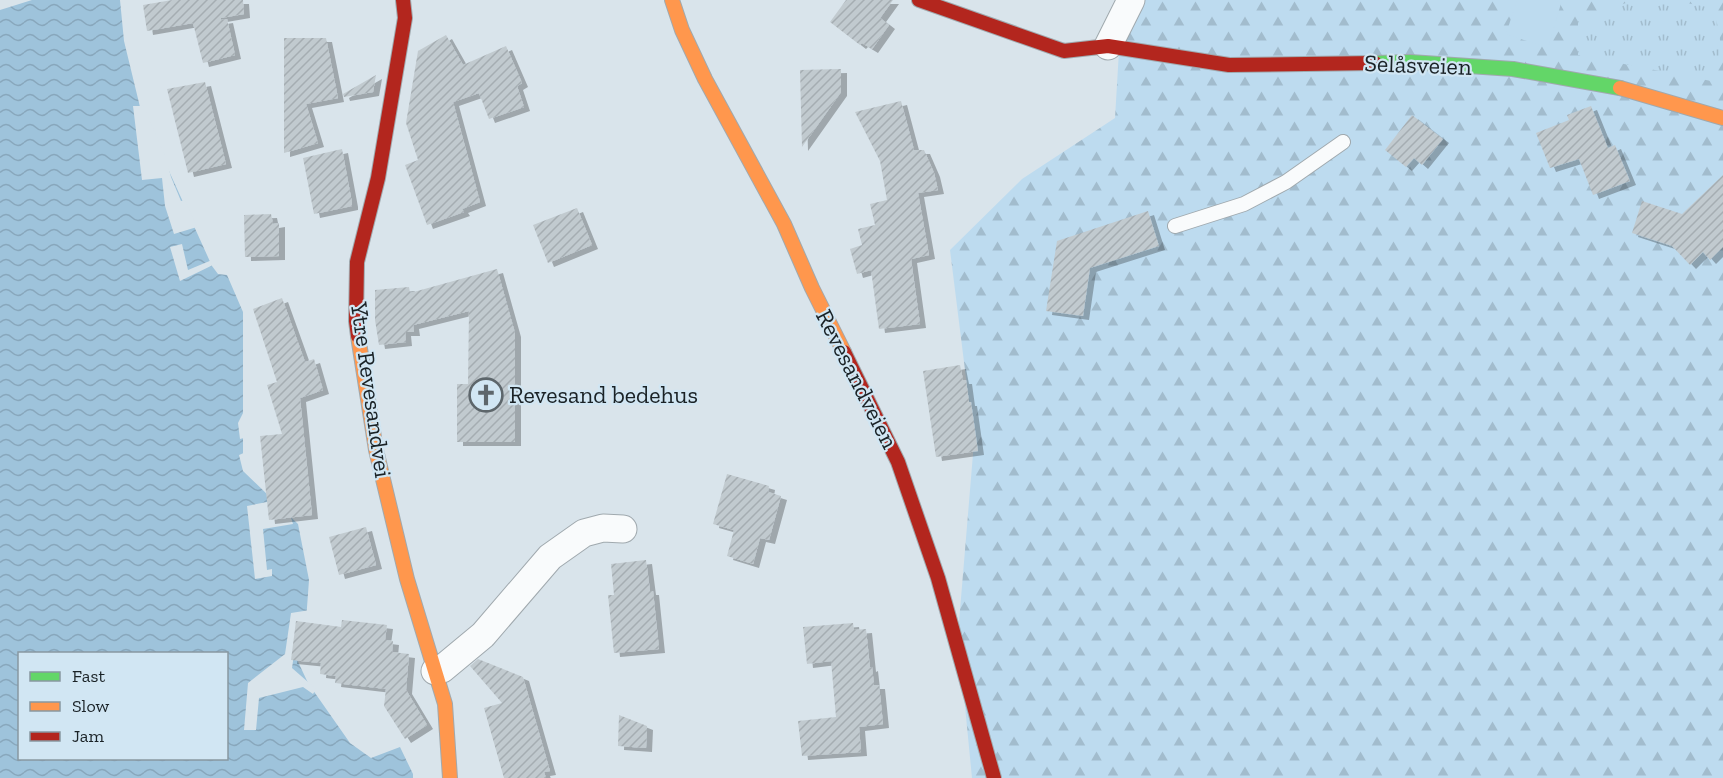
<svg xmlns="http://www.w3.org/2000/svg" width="1723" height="778" font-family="'Zilla Slab',serif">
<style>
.forest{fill:url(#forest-firs)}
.park{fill:url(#park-tufts)}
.pitch{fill:#bddbef}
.water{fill:url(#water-waves);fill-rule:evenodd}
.pier{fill:#d9e4eb}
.building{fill:url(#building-hatch);filter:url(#shadow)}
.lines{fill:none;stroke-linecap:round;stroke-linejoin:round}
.lane-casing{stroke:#a0a9ae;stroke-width:16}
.street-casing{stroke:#a0a9ae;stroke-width:29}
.fast-casing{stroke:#a0a9ae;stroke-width:16}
.slow-casing{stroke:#a0a9ae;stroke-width:16}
.jam-casing{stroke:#a0a9ae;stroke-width:16}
.lane{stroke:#f9fbfc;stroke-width:14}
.street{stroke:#f9fbfc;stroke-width:27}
.fast{stroke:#63d668;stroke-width:14}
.slow{stroke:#ff974d;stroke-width:14}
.jam{stroke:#b3261e;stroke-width:14}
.labels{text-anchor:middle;stroke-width:4.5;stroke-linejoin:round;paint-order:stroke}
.street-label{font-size:24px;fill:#1a2226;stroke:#d1e6f3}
.poi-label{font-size:24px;fill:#1a2226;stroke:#d1e6f3;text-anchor:start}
</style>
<defs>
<pattern id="forest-firs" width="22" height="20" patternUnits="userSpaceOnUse" patternTransform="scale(1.5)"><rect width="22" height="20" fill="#bddbef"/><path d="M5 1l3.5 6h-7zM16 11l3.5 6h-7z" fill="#a2bccd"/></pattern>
<pattern id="park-tufts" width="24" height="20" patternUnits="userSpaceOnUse" patternTransform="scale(1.5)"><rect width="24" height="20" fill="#bddbef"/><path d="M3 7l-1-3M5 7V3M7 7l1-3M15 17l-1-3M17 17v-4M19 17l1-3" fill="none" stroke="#a2bccd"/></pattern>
<pattern id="water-waves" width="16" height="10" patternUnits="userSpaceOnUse" patternTransform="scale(1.5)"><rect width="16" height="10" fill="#9ec3db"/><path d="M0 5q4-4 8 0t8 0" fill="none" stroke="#88a7bc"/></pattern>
<pattern id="building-hatch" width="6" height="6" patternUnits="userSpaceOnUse" patternTransform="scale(1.5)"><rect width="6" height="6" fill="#c1cacf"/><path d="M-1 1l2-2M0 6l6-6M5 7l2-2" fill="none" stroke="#a5adb2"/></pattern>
<filter id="shadow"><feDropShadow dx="6" dy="4" stdDeviation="0" flood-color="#0004"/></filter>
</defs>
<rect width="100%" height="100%" fill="#d9e4eb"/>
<path class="forest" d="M1122 0H1723V778H972L958 634 974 442 950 250 1022 179 1115 118Z"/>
<path class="park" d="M1635 0H1671L1712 8C1723 39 1723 50 1711 81L1578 55V19Z"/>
<path class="pitch" d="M1517 0H1562L1548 48 1506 34Z"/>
<path class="water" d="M32 0H120L124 41 140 107 212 266 218 274 227 275 243 312V471L298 524 309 580 306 621 293 651 308 683 350 743 371 758 400 747 413 774V778H0V10ZM20 654H226V758H20Z"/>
<path class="pier" d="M141 101 166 158 171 177 181 201 185 200 197 227 174 234 165 206 162 178 142 180 133 106H141Z
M182 244 188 270 212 260 215 264 180 281 170 247Z
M246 407V469L248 471H243L239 455 246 452 244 438 240 439 238 423Z
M277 500 289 511 293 524 263 529 267 570 272 569V576L255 579 247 506Z
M310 610 309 620 298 627 292 668 316 689 313 694 303 687 259 698 256 730H244L248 683 285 654 291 613Z"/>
<path class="building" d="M172 0H243L244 14 221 18V20L227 19 235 55 203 63 193 23 147 31 143 5Z
M846 0H893L880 18 889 25 872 49 862 43 860 45 830 22Z
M446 35 463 65 506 46 522 83 517 86 524 107 489 119 479 93 453 102 480 202 462 209 464 212 427 225 405 165 418 160 406 123 418 51Z
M284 38H326L338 98 306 104 318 143 284 153Z
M841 69V92L802 147 800 70Z
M376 75 373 92 344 97 343 94Z
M205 82 226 164 188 173 167 89Z
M901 101 914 150H924L934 173 938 190 918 193 929 255 911 259 920 324 879 329 871 270 857 274 850 249 862 245 858 229 875 225 870 204 887 200 880 161 855 112Z
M1591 106 1608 148 1615 145 1630 181 1593 195 1579 159 1550 168 1536 133 1569 120 1567 115Z
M1412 115 1443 139 1422 165 1414 158 1406 167 1385 150Z
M342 149 352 203V206L314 214 303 158Z
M1723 175V247L1710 260 1703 252 1690 265 1672 246 1632 233 1642 201 1682 214Z
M577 208 592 245 548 263 533 225Z
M1148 211 1159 246 1090 268 1083 316 1046 311 1057 241Z
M271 214 273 224 279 223V256L245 257 244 215Z
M497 269 515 333V442H457V384H468L469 311 413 325 414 332H405L406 342 379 345 375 320V290L409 287 410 293Z
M282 298 305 362 314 359 323 390 300 398 312 515 269 520 260 436 282 434 267 385 277 382 253 309Z
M960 365 963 380H966L969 402H971L978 451 936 457 923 371Z
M727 474 769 486 768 492 781 496 769 540 760 538 753 564 727 556 734 530 713 524Z
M366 527 376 565 339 575 329 537Z
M646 560 650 591H653L659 649 614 653 608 595H614L611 564Z
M342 620 387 625 385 640 393 641 392 652 409 654 406 690 427 725 405 739 384 706 386 689 335 683 336 676 320 674 321 663 291 660 296 621 341 627Z
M853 623 854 630 866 629 870 668 872 667 874 685H879L883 724 859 727 861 752 802 756 798 721 836 717 831 661 807 664 803 627Z
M478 659 523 677 550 771 544 772 546 778H504L484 708 502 703 470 666Z
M619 715 647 726 646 748 618 746Z"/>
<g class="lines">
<defs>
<path id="lane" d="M1175 226 1244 204 1286 182 1343 142"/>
<path id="street" d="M1108 46 1131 0
M435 671 442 669 483 635 550 557 584 533 603 528 623 529"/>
<path id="fast" d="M1375 63 1410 62 1513 69 1620 88"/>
<path id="slow" d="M672 0 682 30 705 79 784 224 812 288 844 352
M1620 88 1723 118
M358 336 376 450 407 579 445 704 450 778"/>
<path id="jam" d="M919 0 1064 51 1108 46 1229 65 1375 63
M358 336 356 321 357 262 378 178 405 18 403 0
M844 352 898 462 938 578 994 778"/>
</defs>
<use href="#lane" class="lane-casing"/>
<use href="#street" class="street-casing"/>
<use href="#fast" class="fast-casing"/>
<use href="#slow" class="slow-casing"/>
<use href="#jam" class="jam-casing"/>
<use href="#lane" class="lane"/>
<use href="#street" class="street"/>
<use href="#fast" class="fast"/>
<use href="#slow" class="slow"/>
<use href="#jam" class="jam"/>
</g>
<defs>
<symbol id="church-ring" viewBox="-11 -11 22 22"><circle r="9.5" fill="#d1e6f3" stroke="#5d666b" stroke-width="1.5"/><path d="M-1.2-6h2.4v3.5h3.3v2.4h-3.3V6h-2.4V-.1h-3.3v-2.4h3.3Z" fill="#5d666b"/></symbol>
</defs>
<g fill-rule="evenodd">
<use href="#church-ring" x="467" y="376" width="38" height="38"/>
</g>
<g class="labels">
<g class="street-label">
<text transform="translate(1418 65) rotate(2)" y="8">Selåsveien</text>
<text transform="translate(857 379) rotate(63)" y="8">Revesandveien</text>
<text transform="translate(371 390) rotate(82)" y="8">Ytre Revesandvei</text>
</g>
<g class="poi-label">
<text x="509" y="403">Revesand bedehus</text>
</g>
</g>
<rect x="18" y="652" width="210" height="108" fill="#d1e6f3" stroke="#8898a1" stroke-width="1.5"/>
<rect x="30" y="672" width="30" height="9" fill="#63d668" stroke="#8898a1" stroke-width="1.5"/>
<text x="72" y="682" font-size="18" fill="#1a2226">Fast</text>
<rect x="30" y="702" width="30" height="9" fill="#ff974d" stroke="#8898a1" stroke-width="1.5"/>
<text x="72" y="712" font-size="18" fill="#1a2226">Slow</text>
<rect x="30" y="732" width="30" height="9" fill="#b3261e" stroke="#8898a1" stroke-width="1.5"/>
<text x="72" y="742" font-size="18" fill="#1a2226">Jam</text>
</svg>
